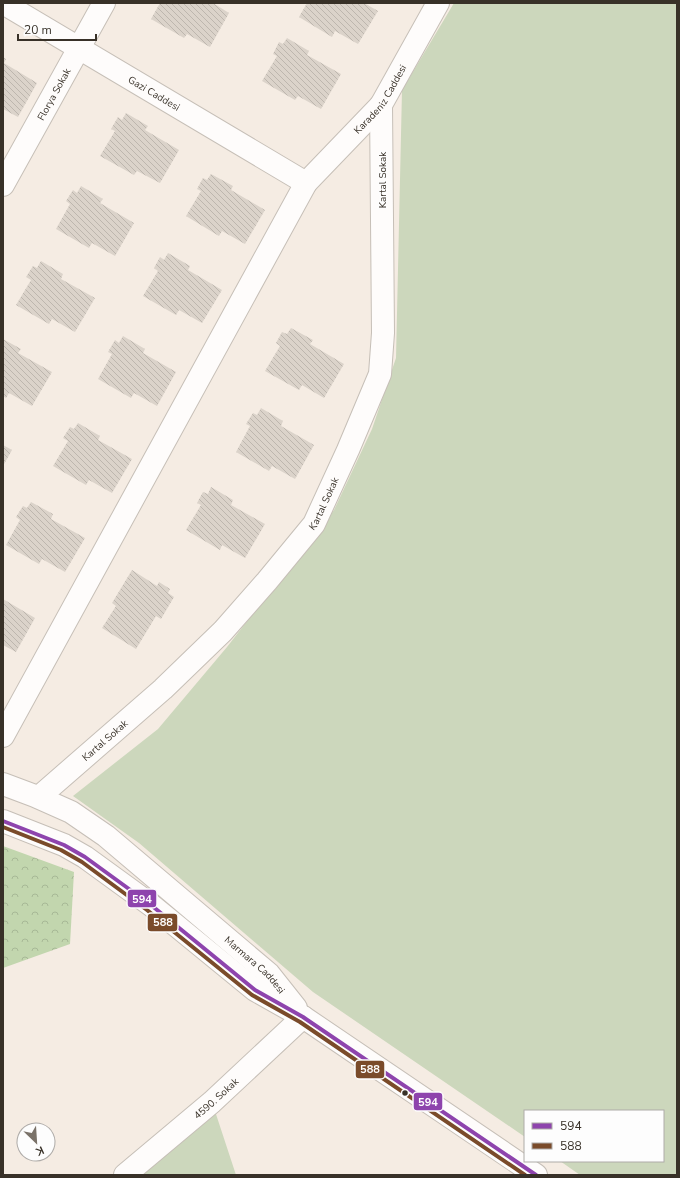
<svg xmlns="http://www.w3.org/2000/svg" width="680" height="1178" font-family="'Nunito Sans',sans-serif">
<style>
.green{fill:#ccd7bc}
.forest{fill:url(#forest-crowns)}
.building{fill:url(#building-back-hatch)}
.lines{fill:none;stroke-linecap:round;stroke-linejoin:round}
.minor-casing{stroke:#c6bfb7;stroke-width:24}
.tertiary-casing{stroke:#c6bfb7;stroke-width:24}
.minor{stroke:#fefcfb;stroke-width:22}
.tertiary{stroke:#fefcfb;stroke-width:22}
.bus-1-casing{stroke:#fdfdfd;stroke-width:7}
.bus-2-casing{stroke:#fdfdfd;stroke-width:7}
.bus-1{stroke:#8e44ad;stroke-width:4}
.bus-2{stroke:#7a4b2a;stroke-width:4}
.bus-dot{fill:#383128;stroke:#fdfdfd;stroke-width:1.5}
.labels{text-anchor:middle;stroke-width:3;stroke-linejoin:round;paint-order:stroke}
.street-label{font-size:10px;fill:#383128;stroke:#fdfdfd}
.line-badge{stroke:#fdfdfd;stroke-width:1.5}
.badge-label{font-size:11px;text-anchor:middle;font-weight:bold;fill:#fff}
</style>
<defs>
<pattern id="forest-crowns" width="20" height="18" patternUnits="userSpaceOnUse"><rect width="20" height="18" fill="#c2d6ae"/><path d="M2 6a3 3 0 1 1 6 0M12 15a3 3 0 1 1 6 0" fill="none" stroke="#a7b896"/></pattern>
<pattern id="building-back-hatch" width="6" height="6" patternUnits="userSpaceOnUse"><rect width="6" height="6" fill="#dbd3ca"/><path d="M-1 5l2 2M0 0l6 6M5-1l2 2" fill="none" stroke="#bdb6ae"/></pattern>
</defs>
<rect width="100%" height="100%" fill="#f5ece3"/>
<path class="green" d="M454 3H677V1175H580L560 1161H663V1111H525V1137L313 992 139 843 73 796 158 729 227 647 334 510 372 429 396 358 402 90Z
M212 1102 236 1175H125Z"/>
<path class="forest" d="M3 846 74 872 70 944 3 968Z"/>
<path class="building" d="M160 3H213L229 13 210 47 187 34 184 38 151 19Z
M307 3H364L378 11 358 44 335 31 332 37 299 17Z
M287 38 309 51 307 55 341 74 321 109 298 96 295 100 262 81 277 56 273 54 279 42 283 44Z
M3 57 6 59 4 63 37 83 18 117 3 109Z
M126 113 148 126 145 130 179 150 160 183 137 171 134 175 100 156 115 131 111 129 118 117 122 120Z
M211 174 233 186 231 190 265 210 245 244 222 231 219 236 186 216 201 191 197 189 203 178 207 180Z
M81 186 103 199 100 203 134 223 115 256 92 243 89 248 56 229 70 204 66 201 73 190 77 193Z
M168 253 190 266 188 270 222 290 202 323 179 310 176 315 143 296 158 271 154 268 160 257 164 260Z
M41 261 63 274 61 279 95 298 75 332 52 319 49 324 16 305 31 280 26 277 33 266 37 268Z
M291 328 313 340 310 344 344 364 324 398 302 385 299 390 265 371 280 346 276 343 282 332 287 334Z
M123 336 145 349 143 353 176 372 157 406 134 393 131 398 98 379 112 354 108 352 115 340 119 343Z
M3 339 21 349 18 353 52 372 32 406 9 393 6 398 3 396Z
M261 408 283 421 281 426 314 445 295 479 272 466 269 471 236 452 250 426 246 424 253 413 257 415Z
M78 423 100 436 98 440 132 459 112 493 89 480 86 485 53 466 68 441 63 438 70 427 74 429Z
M3 445 12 450 3 466Z
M211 487 233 500 231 505 265 524 245 558 222 545 220 550 186 530 201 505 197 503 203 492 208 494Z
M31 502 53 514 51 519 85 538 65 572 42 559 39 564 6 545 20 520 16 517 23 506 27 508Z
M132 570 157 586 159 582 170 589 168 593 174 597 161 619 156 616 136 649 102 628 116 606 112 603Z
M3 599 35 618 16 652 3 645Z"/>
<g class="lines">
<defs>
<g id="minor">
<path id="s1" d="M3 3 306 183"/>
<path id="s2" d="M3 185 104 3"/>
<path id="s3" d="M3 736 306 183 381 105 438 3"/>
<path id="s4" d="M39 797 163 689 223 631 267 581 314 524 348 450 380 374 383 333 381 105"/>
<path id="s5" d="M125 1175 212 1102 303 1017"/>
</g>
<g id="tertiary">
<path id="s6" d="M3 784 35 796 71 812 106 836 269 974 296 1008"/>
<path d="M3 821 64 845 85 857 151 905 255 990 303 1017 536 1175"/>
</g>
</defs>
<use href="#minor" class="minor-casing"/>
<use href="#tertiary" class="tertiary-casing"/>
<use href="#minor" class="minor"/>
<use href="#tertiary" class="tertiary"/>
<defs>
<path id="bus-1" d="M3 821 64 845 85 857 151 905 255 990 303 1017 536 1175"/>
<path id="bus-2" d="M3 827 61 850 82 862 147 910 252 995 300 1022 525 1175"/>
</defs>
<use href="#bus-1" class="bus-1-casing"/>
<use href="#bus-2" class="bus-2-casing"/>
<use href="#bus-1" class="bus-1"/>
<use href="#bus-2" class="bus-2"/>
</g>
<circle class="bus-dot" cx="405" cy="1093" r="3.5"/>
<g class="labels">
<g class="street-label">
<text dy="4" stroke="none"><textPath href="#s1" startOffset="176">Gazi Caddesi</textPath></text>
<text dy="4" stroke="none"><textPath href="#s2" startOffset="104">Florya Sokak</textPath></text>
<text dy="4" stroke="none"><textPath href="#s3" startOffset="743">Karadeniz Caddesi</textPath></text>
<text transform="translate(382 180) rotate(-90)" y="4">Kartal Sokak</text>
<text dy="4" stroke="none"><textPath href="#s4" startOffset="411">Kartal Sokak</textPath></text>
<text dy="4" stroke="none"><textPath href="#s4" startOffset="87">Kartal Sokak</textPath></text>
<text dy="4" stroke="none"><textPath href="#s6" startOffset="313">Marmara Caddesi</textPath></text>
<text dy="4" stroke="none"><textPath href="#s5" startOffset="119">4590. Sokak</textPath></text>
</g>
</g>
<g class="line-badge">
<rect x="127" y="889" width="30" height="19" rx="4" fill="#8e44ad"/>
<rect x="147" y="913" width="31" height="19" rx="4" fill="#7a4b2a"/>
<rect x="355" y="1060" width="30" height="19" rx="4" fill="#7a4b2a"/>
<rect x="413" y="1092" width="30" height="19" rx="4" fill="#8e44ad"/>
</g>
<g class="badge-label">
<text x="142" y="903">594</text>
<text x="163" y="926">588</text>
<text x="370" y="1073">588</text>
<text x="428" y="1106">594</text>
</g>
<rect width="680" height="1178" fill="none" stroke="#383128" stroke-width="8"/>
<rect x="524" y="1110" width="140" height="52" fill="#fdfdfd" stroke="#aeaba8"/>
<rect x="532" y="1123" width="20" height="6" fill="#8e44ad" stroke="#aeaba8"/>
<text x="560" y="1130" font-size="12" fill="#383128">594</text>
<rect x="532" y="1143" width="20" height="6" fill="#7a4b2a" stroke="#aeaba8"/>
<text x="560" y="1150" font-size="12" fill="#383128">588</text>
<g transform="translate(36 1142) rotate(155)"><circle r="19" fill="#fdfdfd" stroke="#aeaba8"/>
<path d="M0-3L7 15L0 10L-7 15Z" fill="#7a7269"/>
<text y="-6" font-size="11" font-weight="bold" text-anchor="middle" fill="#383128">K</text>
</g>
<path d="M18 34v6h78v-6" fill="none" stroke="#383128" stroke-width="2"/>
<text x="24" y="34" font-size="12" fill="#383128" stroke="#fdfdfd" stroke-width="3" paint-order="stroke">20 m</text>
</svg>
